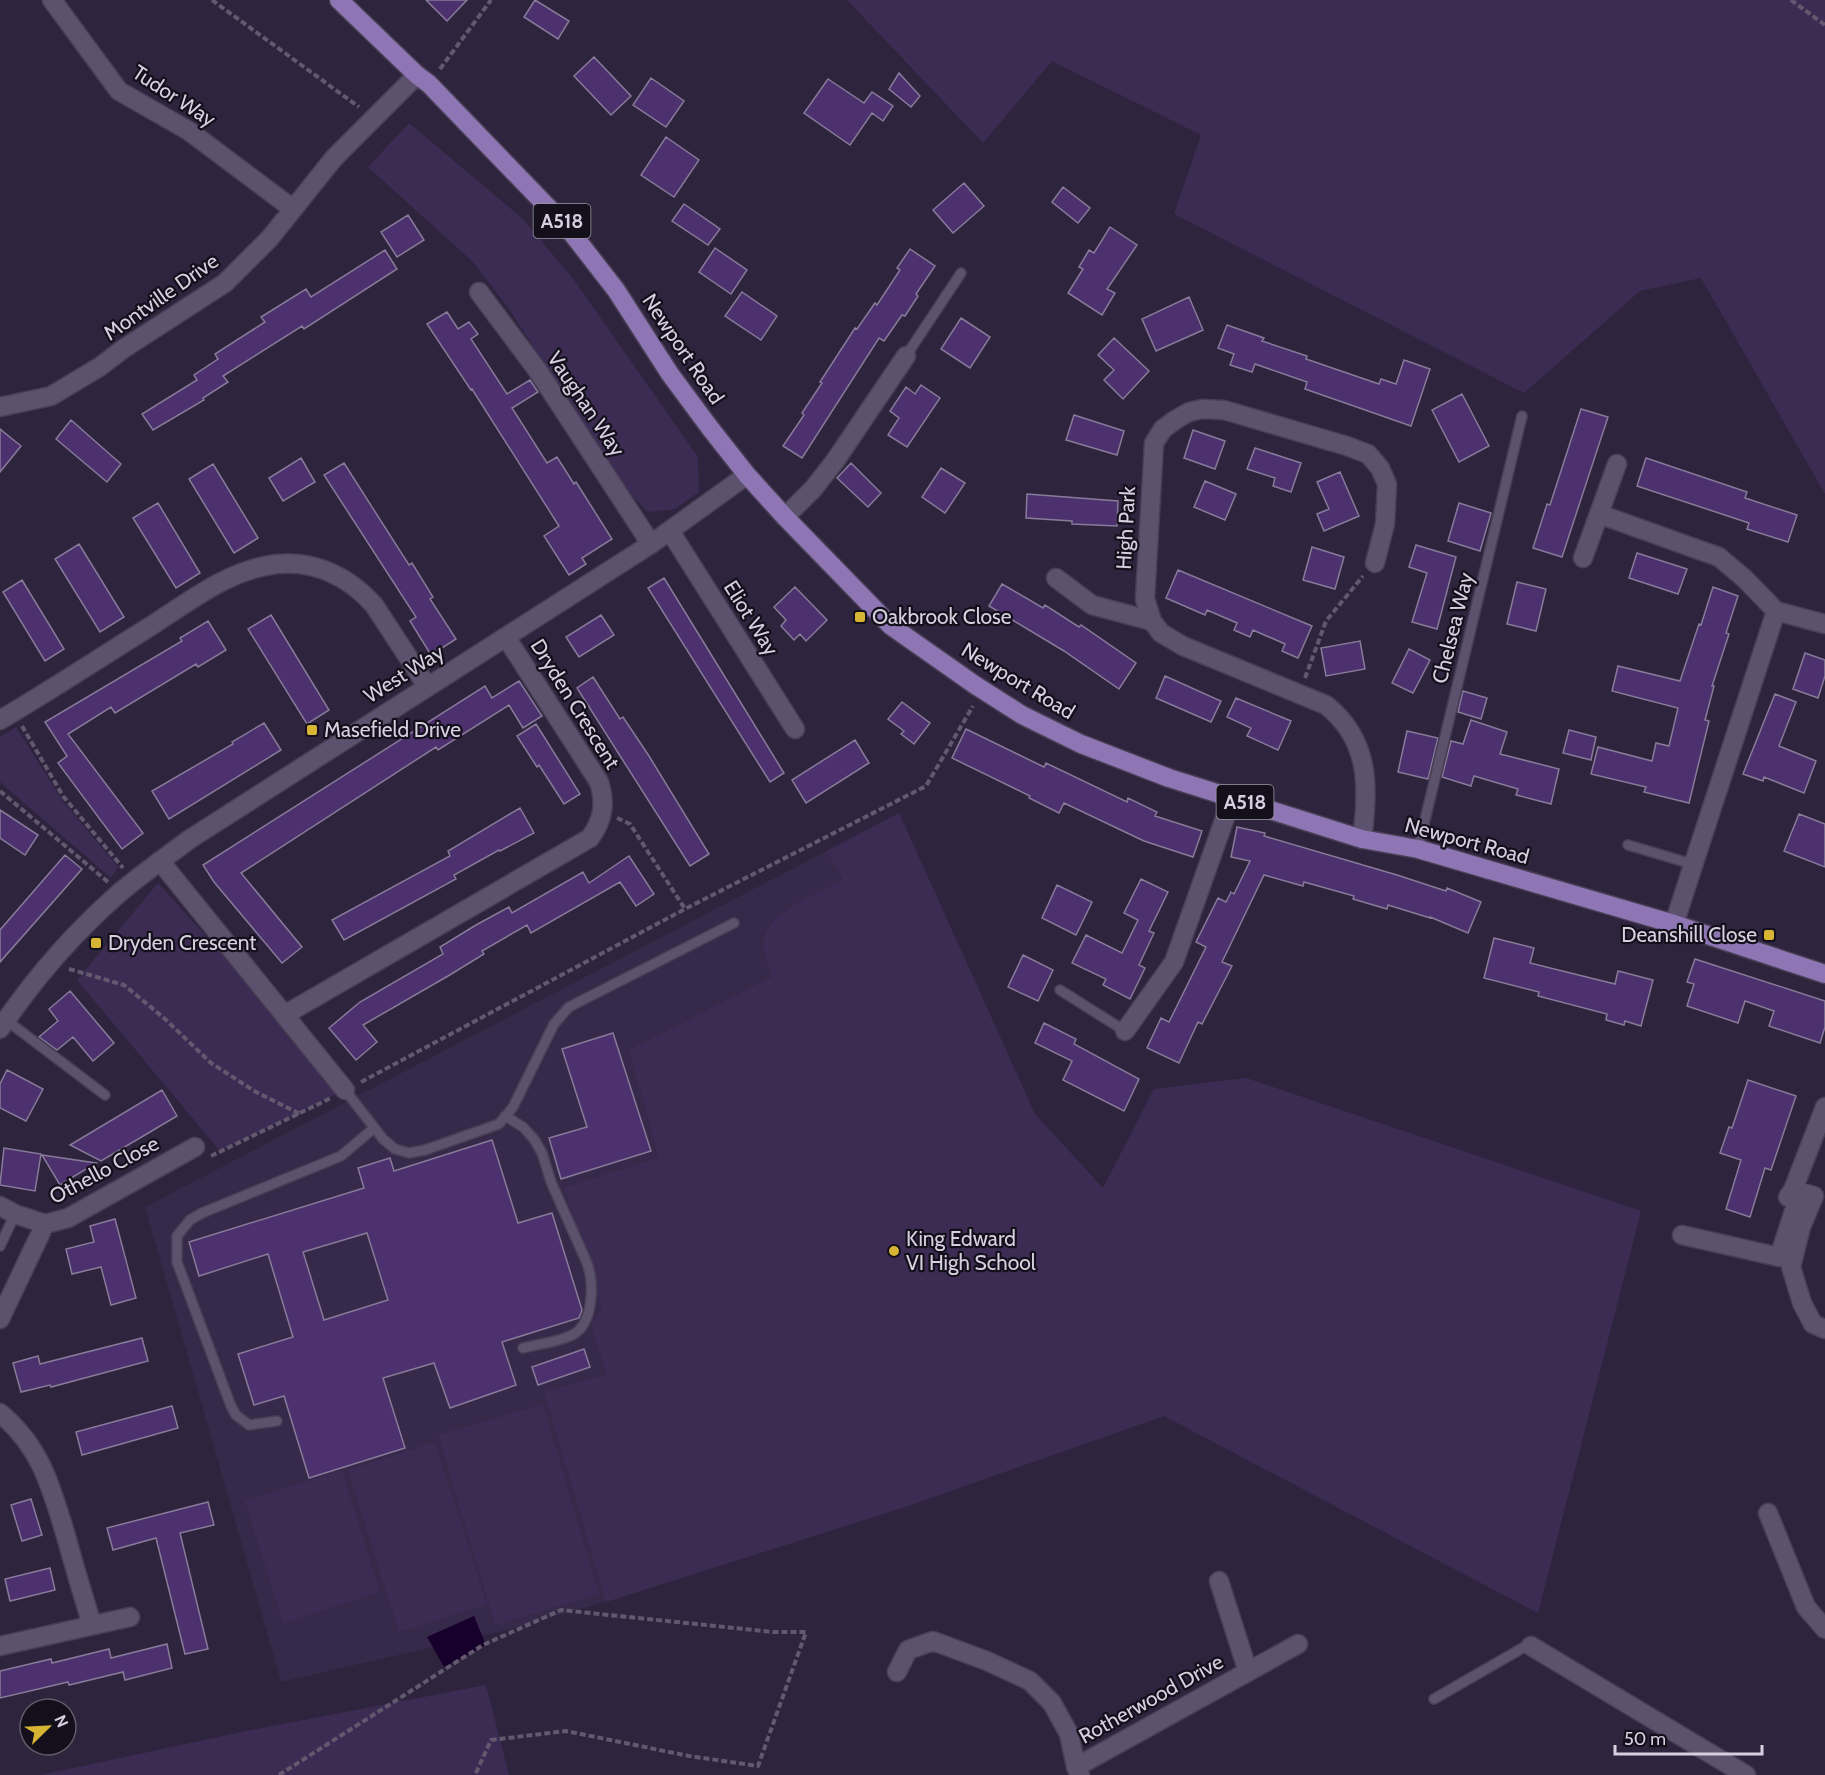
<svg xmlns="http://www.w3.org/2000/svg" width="1825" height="1775" font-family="Cabin,sans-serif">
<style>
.built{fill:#372949}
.green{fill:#3c2c53}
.water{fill:#17012c}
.building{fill:#4c316e;stroke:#877b99;stroke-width:1.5;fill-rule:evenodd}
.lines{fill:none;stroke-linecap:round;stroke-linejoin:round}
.service-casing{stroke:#483f54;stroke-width:12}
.minor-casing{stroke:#483f54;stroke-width:21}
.tertiary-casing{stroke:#483f54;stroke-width:21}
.trunk-casing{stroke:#483f54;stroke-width:21}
.path{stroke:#62596f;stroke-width:4;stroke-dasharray:6 3;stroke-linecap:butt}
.service{stroke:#5d526e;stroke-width:9}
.minor{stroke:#5d526e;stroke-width:18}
.tertiary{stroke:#5d526e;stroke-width:18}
.trunk{stroke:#8e75b4;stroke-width:18}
.poi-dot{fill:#d8b434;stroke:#14101b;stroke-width:2}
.labels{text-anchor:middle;stroke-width:4.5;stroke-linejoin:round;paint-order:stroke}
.shield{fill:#14101b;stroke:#9b96a4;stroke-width:1.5}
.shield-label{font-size:20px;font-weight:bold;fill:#d5cfdf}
.street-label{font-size:21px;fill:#d5cfdf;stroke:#14101b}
.poi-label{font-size:21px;fill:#d5cfdf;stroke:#14101b;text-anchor:start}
</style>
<rect width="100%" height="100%" fill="#2e243d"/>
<path class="built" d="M899 813 1035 1114 1103 1188 1154 1089 1246 1078 1641 1211 1538 1613 1164 1416 908 1506 609 1601 499 1632 281 1682 145 1207Z"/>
<path class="green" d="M847 0H1825V494L1701 278 1640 291 1524 393 1174 214 1201 135 1052 61 983 143Z
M409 123 523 219 574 280 698 457 699 492 675 509 648 512 626 490 509 309 473 262 368 167Z
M16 727 62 800 118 867 111 878 0 782V737Z
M899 813 1035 1114 1103 1188 1154 1089 1246 1078 1641 1211 1538 1613 1164 1416 908 1506 606 1602 544 1392 607 1374 591 1325 602 1310 564 1188 659 1157 629 1050 772 977C768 966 762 953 764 940 768 911 819 893 843 880L827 851Z
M158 883 345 1090 220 1151 77 980Z
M543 1404 599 1594 495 1625 438 1435Z
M435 1442 487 1604 399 1632 348 1470Z
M342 1470 380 1592 283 1623 245 1501Z
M486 1685 509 1775H41L251 1730Z"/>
<path class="water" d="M474 1616 486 1645 444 1667 427 1637Z"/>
<path class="building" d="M426 0H467L447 21Z
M535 0 569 21 558 39 524 17Z
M594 57 631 96 611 115 574 76Z
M899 73 920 96 911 107 889 89Z
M651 78 684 101 666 127 633 105Z
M828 79 864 103 872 92 893 106 883 121 872 113 850 145 804 113Z
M666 137 699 160 674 197 641 175Z
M964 183 984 206 953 233 933 210Z
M1063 187 1090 208 1078 223 1052 202Z
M684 204 720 229 708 245 672 221Z
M408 215 424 240 397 257 381 232Z
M1110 227 1137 245 1107 289 1115 293 1102 315 1068 293 1083 269 1079 267 1089 250 1094 253Z
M715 248 747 270 731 294 699 272Z
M910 249 935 266 916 294 918 296 905 316 902 315 884 341 879 338 802 458 783 446 804 415 802 413 822 383 820 382 855 328 857 329 875 303 877 305 900 270 897 268Z
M385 250 397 269 304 329 302 326 223 376 228 382 203 398 204 400 153 430 142 414 197 380 194 375 218 359 215 354 265 322 261 317 306 289 311 297Z
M742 292 777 316 761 340 725 316Z
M1189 297 1203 330 1156 351 1142 319Z
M447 312 458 329 469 322 478 334 471 339 507 394 530 380 538 392 512 408 547 463 557 457 574 484 576 482 612 539 582 558 586 564 569 575 544 536 559 526 472 389 471 390 427 324Z
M961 318 990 337 970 368 941 349Z
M1227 325 1264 338 1262 341 1307 356 1306 359 1379 384 1381 379 1396 384 1404 360 1430 369 1411 426 1305 389 1307 382 1255 364 1252 372 1230 365 1234 354 1218 348Z
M1114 338 1149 371 1123 399 1104 380 1114 370 1098 355Z
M921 385 940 398 907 447 888 435 899 418 890 411 906 387 915 394Z
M1462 394 1489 446 1459 462 1432 410Z
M1581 409 1608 417 1562 557 1533 548 1547 504 1550 505Z
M1074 415 1124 431 1117 455 1066 440Z
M71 420 121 464 107 482 56 439Z
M0 429 21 446 0 472Z
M1193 430 1225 441 1215 469 1184 458Z
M1255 448 1301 463 1291 492 1273 486 1275 478 1247 469Z
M301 458 315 482 283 501 269 478Z
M1646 458 1747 492 1745 498 1797 515 1788 542 1747 529 1749 523 1637 486Z
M344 463 409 565 412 563 433 597 430 599 456 639 431 655 410 621 416 617 324 475Z
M851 463 881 493 868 507 837 478Z
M213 464 258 538 234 553 189 479Z
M941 468 965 483 945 513 922 497Z
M1340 472 1359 516 1324 531 1317 514 1329 509 1317 482Z
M1205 481 1236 494 1225 520 1194 507Z
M1027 494 1118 501 1117 526 1072 524V521L1026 518Z
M158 503 200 573 176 588 133 518Z
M1459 503 1491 513 1480 551 1448 541Z
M79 544 124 617 100 632 55 559Z
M1416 545 1456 557 1437 629 1412 622 1427 573 1409 567Z
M1312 547 1344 557 1335 589 1303 580Z
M1637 553 1687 569 1678 594 1629 578Z
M1178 570 1312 626 1298 658 1282 651 1285 644 1253 630 1250 637 1234 630 1237 623 1207 610 1205 615 1166 598Z
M664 578 784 773 770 782 648 588Z
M22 580 64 649 45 661 3 592Z
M1517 582 1546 589 1536 631 1507 624Z
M1002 584 1043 608 1045 605 1079 627 1081 625 1136 663 1119 689 1064 651 989 606Z
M795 587 827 620 806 641 800 634 794 640 781 626 786 620 774 607Z
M1713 587 1738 596 1726 633 1729 634 1712 686H1714L1705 720 1709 721 1689 803 1644 792 1646 787 1591 774 1598 747 1652 761 1656 743 1669 746 1678 708 1612 691 1618 666 1680 681 1699 624 1701 625Z
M271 615 329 710 307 724 248 629Z
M601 615 614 635 579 657 566 637Z
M208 621 226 650 198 667 196 664 115 713 111 707 68 734 143 833 122 849 58 763 67 756 45 722 182 641 180 638Z
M1360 641 1365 669 1326 676 1321 648Z
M1409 649 1430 660 1413 693 1392 683Z
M1805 653 1825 660V676L1818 698 1793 689Z
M1165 676 1221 701 1211 722 1156 698Z
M593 677 620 719 623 717 649 756 709 854 690 866 577 688Z
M519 681 542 716 523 728 509 705 438 750 436 747 241 873 302 947 282 963 214 882 203 865 485 686 492 698Z
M1463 691 1487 698 1481 719 1458 712Z
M1775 694 1796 702 1779 746 1816 761 1804 793 1764 777 1763 781 1743 774Z
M1236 698 1291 721 1278 750 1247 736 1251 728 1227 717Z
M902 702 930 723 914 744 901 734 904 731 888 719Z
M1471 720 1507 732 1500 754 1559 769 1551 804 1516 795 1518 789 1474 776 1471 786 1442 777 1451 741 1463 744Z
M264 723 281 750 169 819 152 791 233 744 232 742Z
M536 724 580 794 564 804 539 765 537 767 517 736Z
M966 729 1044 767 1046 763 1127 802 1128 798 1157 812 1155 816 1202 831 1193 857 1144 841 1064 803 1059 813 1029 798 1030 796 952 758Z
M1569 730 1596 737 1591 760 1563 753Z
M1407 731 1438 738 1428 779 1398 772Z
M855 740 869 763 806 803 792 780Z
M520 808 534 833 500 851 499 850 454 875 456 879 344 940 332 920 450 856 448 851Z
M0 810 38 835 25 855 0 838Z
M1799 814 1825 824V867L1784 851Z
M1237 827 1265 833 1264 836 1397 875 1446 891 1447 888 1481 902 1468 933 1430 917V918L1388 905 1387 909 1353 899 1354 896 1304 882 1303 886 1264 875 1222 962 1232 966 1202 1024 1198 1022 1179 1063 1147 1048 1161 1018 1169 1022 1206 947 1196 942 1218 898 1226 902 1231 892 1234 894 1250 861 1231 857Z
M65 855 82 869 0 962V930Z
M629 856 654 894 636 906 620 882 531 933 527 925 482 951 484 954 448 976 363 1025 377 1042 356 1060 329 1028 360 1002 443 954 440 947 476 925 509 907 512 913 583 872 589 883Z
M1141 879 1168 892 1149 931 1154 933 1139 965 1145 968 1130 999 1103 985 1106 979 1072 963 1086 935 1122 953 1138 920 1124 913Z
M1057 885 1092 902 1076 935 1042 918Z
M1494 938 1534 948 1530 963 1615 984 1618 971 1653 980 1641 1026 1625 1021 1624 1025 1606 1020 1607 1014 1538 996 1539 992 1484 978Z
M1023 955 1053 970 1038 1001 1008 987Z
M1695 959 1825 1001V1027L1820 1043 1769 1026 1774 1011 1745 1001 1738 1023 1687 1006 1694 984 1687 982Z
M70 991 114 1043 93 1061 73 1037 57 1050 39 1037 58 1021 49 1009Z
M1044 1023 1076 1039 1074 1044 1139 1079 1124 1111 1063 1080 1072 1061 1035 1043Z
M613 1033 651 1151 561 1179 549 1138 587 1127 562 1049Z
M7 1070 43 1089 26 1121 0 1108V1084Z
M1748 1080 1796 1096 1771 1170 1765 1168 1750 1217 1726 1209 1741 1160 1720 1153 1729 1127 1732 1128Z
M162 1090 177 1116 150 1132 101 1161 70 1145Z
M492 1140 518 1223 552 1213 582 1310 579 1318 502 1342 516 1385 450 1408 434 1363 383 1378 405 1448 309 1478 284 1396 254 1405 238 1354 293 1337 268 1254 199 1276 189 1242 364 1188 358 1168 390 1158 394 1171ZM367 1233 388 1300 324 1320 303 1252Z
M4 1148 41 1154 35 1191 0 1185Z
M42 1155 96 1163 60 1185Z
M115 1219 136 1298 111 1305 101 1267 72 1274 66 1249 94 1242 90 1226Z
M142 1338 148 1361 51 1387 50 1385 21 1392 13 1363 38 1356 40 1364Z
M584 1349 590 1367 538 1385 532 1367Z
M172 1406 178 1428 82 1455 76 1432Z
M31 1499 42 1535 22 1541 11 1505Z
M208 1502 214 1525 180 1533 208 1649 185 1654 156 1538 113 1550 107 1528Z
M50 1568 55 1590 10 1601 5 1579Z
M167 1644 172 1668 125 1680 123 1672 69 1685 68 1682 0 1698V1671L51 1659 52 1663 109 1649 111 1658Z"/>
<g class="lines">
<defs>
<path id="service" d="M906 356 961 273
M1628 845 1692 864
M1418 849 1522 416
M1060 990 1125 1031
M6 1020 105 1095
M345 1090 383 1139 395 1149 409 1153 425 1150 499 1124 513 1107 554 1024 569 1007 734 923
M505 1116 523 1127 534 1139 542 1153 551 1182 587 1263C594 1282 594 1322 574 1334 560 1342 538 1344 523 1348
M0 1246 15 1214
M277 1421 249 1425 236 1415 231 1406 177 1262V1236L190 1220 202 1213 341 1156 374 1128
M1434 1699 1526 1646H1531"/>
<path id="minor" d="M52 0 119 91 189 131 293 209
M479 292 538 371 651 544
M0 407 51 396 101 366 123 349 225 283 270 238 334 158 417 75
M1599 514 1719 557 1745 579 1776 611
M785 517 813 489 835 461 906 356
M670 531 795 729
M1583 558 1617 464
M1056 578 1092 605 1152 621
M0 720C51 690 101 657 151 626 190 601 230 569 277 564 315 560 349 577 374 605L427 686
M1362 839C1369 787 1370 740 1326 705L1183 646 1161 633 1152 621 1145 599 1154 443 1163 429 1175 420 1189 412 1202 409 1224 410 1347 446 1368 454 1380 468 1387 484 1385 524 1375 563
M160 861 345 1090
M1674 924 1776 611 1825 624
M286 1014 590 838C603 820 606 804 599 782L506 637
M1125 1031 1174 962 1232 798
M1793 1190 1814 1196 1801 1227 1791 1267 1802 1303 1813 1324 1825 1329
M0 1206 15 1214 45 1224 68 1218 195 1147
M1682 1235 1779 1257 1797 1202 1788 1197 1793 1190 1825 1107
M0 1319 45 1224
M0 1413C41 1447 51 1487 66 1536 74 1566 83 1595 92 1625
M1768 1513 1806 1607 1825 1629
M1219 1581 1248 1672
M0 1646 130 1617
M1531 1646 1746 1775
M897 1672 908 1650 933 1641 987 1661 1030 1681 1052 1703 1069 1734 1076 1767 1080 1775
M1076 1767 1298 1644"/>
<path id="tertiary" d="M0 1029C33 980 73 934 117 895 140 875 166 857 190 839L651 544 747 475"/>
<path id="trunk" d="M339 0 417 75 429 84 567 227 616 290 670 374 710 428 747 475 785 517 891 626 975 685 1022 715 1081 744 1169 778 1362 839 1418 849 1674 924 1825 974"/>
</defs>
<use href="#service" class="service-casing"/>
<use href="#minor" class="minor-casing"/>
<use href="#tertiary" class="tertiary-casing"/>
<use href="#trunk" class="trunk-casing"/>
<path class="path" d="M212 0 359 107
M1791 0 1825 25
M440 69 491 0
M1305 678 1326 621 1363 576
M22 726 63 796 123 868
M0 791 108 882
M617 818 630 824 685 909
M69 969 124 985 164 1018 211 1063 256 1092 298 1113H301
M361 1082 685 909 926 786 973 706
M211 1156 331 1098
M279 1775 483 1645 561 1610 773 1632H806L758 1766 689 1756 566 1731 491 1740 475 1775"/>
<use href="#service" class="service"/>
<use href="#minor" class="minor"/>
<use href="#tertiary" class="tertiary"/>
<use href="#trunk" class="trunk"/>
</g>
<g class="poi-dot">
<rect x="854" y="611" width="12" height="12" rx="3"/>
<rect x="306" y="724" width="12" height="12" rx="3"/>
<rect x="1763" y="929" width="12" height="12" rx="3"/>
<rect x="90" y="937" width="12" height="12" rx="3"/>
<circle cx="894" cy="1251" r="6"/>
</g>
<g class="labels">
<g class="shield">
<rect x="533.5" y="204" width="57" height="34" rx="4.5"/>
<rect x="1216.5" y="785" width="57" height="34" rx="4.5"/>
</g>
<g class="shield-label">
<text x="562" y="228">A518</text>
<text x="1245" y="809">A518</text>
</g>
<g class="street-label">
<text transform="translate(174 96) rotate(33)" y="7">Tudor Way</text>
<text transform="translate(161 297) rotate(-35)" y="7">Montville Drive</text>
<text transform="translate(683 349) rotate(56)" y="7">Newport Road</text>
<text transform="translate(586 404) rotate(56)" y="7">Vaughan Way</text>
<text transform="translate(1126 528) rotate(-87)" y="7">High Park</text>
<text transform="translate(751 618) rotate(58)" y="7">Eliot Way</text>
<text transform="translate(1453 628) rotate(-76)" y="7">Chelsea Way</text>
<text transform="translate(404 674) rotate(-32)" y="7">West Way</text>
<text transform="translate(1018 681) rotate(31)" y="7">Newport Road</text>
<text transform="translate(575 704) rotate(58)" y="7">Dryden Crescent</text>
<text transform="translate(1467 841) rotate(15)" y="7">Newport Road</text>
<text transform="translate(104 1170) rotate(-28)" y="7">Othello Close</text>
<text transform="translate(1151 1699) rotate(-29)" y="7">Rotherwood Drive</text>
</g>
<g class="poi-label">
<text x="872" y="624">Oakbrook Close</text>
<text x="324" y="737">Masefield Drive</text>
<text x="1757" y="942" text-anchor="end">Deanshill Close</text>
<text x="108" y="950">Dryden Crescent</text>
<text x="906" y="1246">King Edward<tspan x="906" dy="24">VI High School</tspan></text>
</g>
</g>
<g transform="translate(48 1727) rotate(66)"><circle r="28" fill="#14101b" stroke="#615c69" stroke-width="1.5"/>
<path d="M0-4.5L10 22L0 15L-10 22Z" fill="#d8b434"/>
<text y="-9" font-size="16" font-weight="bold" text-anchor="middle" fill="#d5cfdf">N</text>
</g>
<path d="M1615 1745v9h147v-9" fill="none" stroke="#d5cfdf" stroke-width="3"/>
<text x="1624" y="1745" font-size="18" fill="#d5cfdf" stroke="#14101b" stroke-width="4.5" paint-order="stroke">50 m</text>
</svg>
